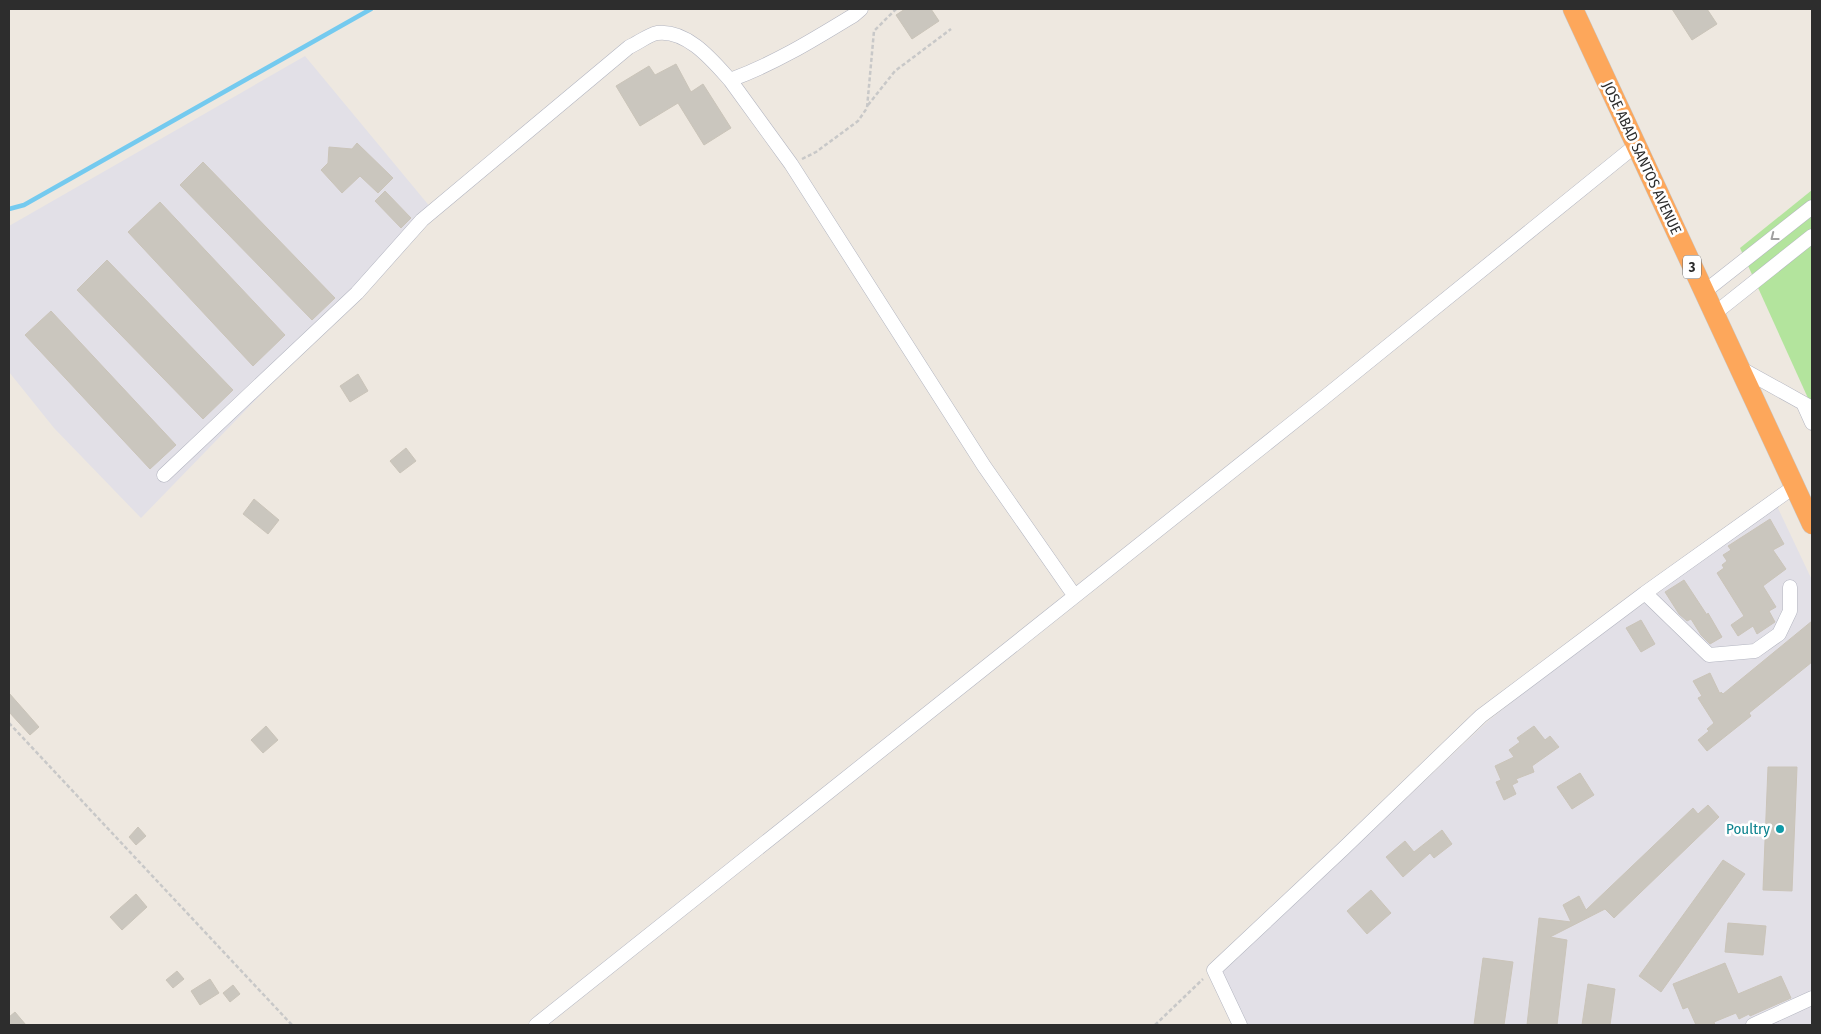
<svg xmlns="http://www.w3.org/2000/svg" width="1821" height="1034" font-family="'Fira Sans Condensed',sans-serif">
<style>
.industrial{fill:#e2e0e7}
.green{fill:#b3e49d}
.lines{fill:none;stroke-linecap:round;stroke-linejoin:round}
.stream{stroke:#74caef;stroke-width:4.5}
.building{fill:#cac6be;stroke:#cac4b9}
.minor-casing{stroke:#b3b5c0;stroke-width:15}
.highway-casing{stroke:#c8c8c8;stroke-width:21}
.path{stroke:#c8c8c8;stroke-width:2.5;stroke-dasharray:4 2.5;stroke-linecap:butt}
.minor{stroke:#fff;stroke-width:14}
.highway{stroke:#fda75b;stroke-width:20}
.oneway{stroke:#a0a0a0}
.culture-dot{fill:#0f9aa8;stroke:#fff;stroke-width:2}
.labels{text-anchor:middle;stroke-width:5;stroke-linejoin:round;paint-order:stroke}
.shield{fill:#fff;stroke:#6c6c6c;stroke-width:1}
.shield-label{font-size:14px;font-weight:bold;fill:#2d2d2d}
.street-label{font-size:15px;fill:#2d2d2d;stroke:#fff}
.culture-label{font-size:15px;fill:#0d838f;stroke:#fff;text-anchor:end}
</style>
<rect width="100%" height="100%" fill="#eee8e0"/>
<path class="industrial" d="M305 56 436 214 141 518 54 428 9 372V226Z
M1776 504 1812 580V1025H1243L1219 975 1487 722 1570 655 1650 599Z"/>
<path class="green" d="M1812 190V407L1740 248Z"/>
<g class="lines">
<path class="stream" d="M9 209 24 205 371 9"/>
</g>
<path class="building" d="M905 9H931L939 21 912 39 896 15Z
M1672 9H1707L1717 24 1692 40Z
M676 64 691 92 703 84 731 128 704 145 678 103 640 126 616 86 649 66 655 75Z
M357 143 393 178 378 193 360 176 342 193 321 170 328 163 329 147 352 149Z
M203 162 335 298 312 320 180 185Z
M385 191 411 218 401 228 375 201Z
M160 202 285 335 253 366 128 232Z
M107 260 233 390 203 419 77 290Z
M51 311 176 445 150 469 25 335Z
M358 374 368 391 350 402 340 386Z
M406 448 416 461 400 473 390 461Z
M254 499 279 520 268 534 243 514Z
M1770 519 1784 544 1773 550 1786 569 1763 586 1776 607 1769 611 1775 622 1757 634 1753 626 1738 636 1731 625 1744 616 1717 573 1724 568 1722 565 1727 561 1723 555 1731 550 1728 546Z
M1684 580 1707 615 1708 613 1722 637 1710 644 1701 635 1691 619 1687 621 1679 614 1665 592Z
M1641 620 1655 644 1641 652 1626 628Z
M1812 621V662L1749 713 1751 716 1707 751 1698 740 1709 731 1707 729 1714 723 1698 698 1702 696 1693 681 1710 673 1720 694 1721 692 1723 694Z
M9 693 39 727 30 735 9 712Z
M266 726 278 740 263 753 251 740Z
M1534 726 1545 740 1550 736 1559 747 1532 766 1534 772 1516 779 1518 782 1512 785 1516 794 1504 800 1496 782 1501 780 1495 766 1514 757 1509 750 1520 742 1517 738Z
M1768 767H1797L1792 891 1763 890Z
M1580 773 1594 795 1572 809 1557 787Z
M1708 805 1719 817 1614 918 1605 909 1550 937 1567 940 1557 1025H1527L1539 918 1571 922 1563 905 1579 896 1586 910 1693 808 1698 814Z
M138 827 146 836 136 845 129 837Z
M1442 830 1452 844 1434 858 1430 853 1403 877 1386 857 1405 841 1414 852Z
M1723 860 1745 874 1661 992 1639 976Z
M1371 890 1391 913 1367 934 1347 911Z
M136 894 147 907 122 930 110 917Z
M1728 923 1766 926 1763 955 1725 952Z
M1483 958 1513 962 1504 1025H1474Z
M1725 963 1738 994 1781 976 1791 998 1750 1016 1749 1014 1739 1019 1736 1013 1714 1022 1715 1025H1696L1688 1007 1683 1009 1673 984Z
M177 971 184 979 173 988 166 980Z
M210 979 219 993 200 1005 191 991Z
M1588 984 1615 989 1610 1025H1582Z
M233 985 240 994 230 1002 223 993Z
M15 1012 26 1025H9V1017Z"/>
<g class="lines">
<defs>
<path id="minor" d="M730 80 791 164 984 466 1074 595
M1704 292 1812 207
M1714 314 1812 236
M1740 368 1812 408
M1803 403 1812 423
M164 475 357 293 422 220 629 47C638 43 648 35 657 33 687 29 713 61 730 80 776 63 813 40 854 15L861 9
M1645 593 1709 655 1755 651 1779 634 1790 611V587
M536 1025 1320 401 1635 146
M1240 1025 1214 970 1343 849 1481 716 1645 593 1795 486
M1753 1025 1812 998"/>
<path id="highway" d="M1573 9 1812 524"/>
</defs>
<use href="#minor" class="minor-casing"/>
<use href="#highway" class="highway-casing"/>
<path class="path" d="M868 105 895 71 951 29
M802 159 816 152 858 121 867 108 874 31 896 9
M9 723 292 1025
M1155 1025 1203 979"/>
<use href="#minor" class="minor"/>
<use href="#highway" class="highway"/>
</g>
<defs><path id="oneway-chevron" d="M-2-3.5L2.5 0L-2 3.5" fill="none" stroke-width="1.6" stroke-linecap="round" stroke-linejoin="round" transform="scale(1.25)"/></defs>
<use class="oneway" href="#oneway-chevron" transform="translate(1774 237) rotate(142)"/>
<circle class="culture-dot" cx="1780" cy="829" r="5"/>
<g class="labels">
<rect class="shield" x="1683" y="255.5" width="18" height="23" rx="4"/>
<g class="shield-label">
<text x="1692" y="272">3</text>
</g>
<g class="street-label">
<text transform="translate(1642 158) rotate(65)" y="5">JOSE ABAD SANTOS AVENUE</text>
</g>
<g class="culture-label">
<text x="1770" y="834">Poultry</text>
</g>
</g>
<rect width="1821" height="1034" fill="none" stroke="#2d2d2d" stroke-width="20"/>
</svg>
